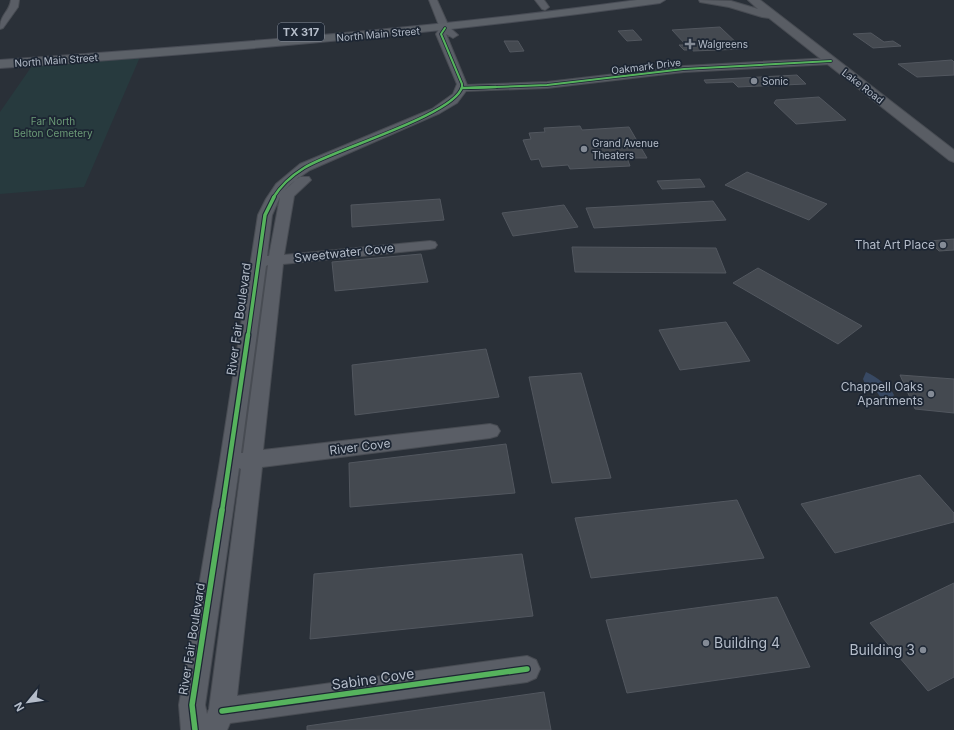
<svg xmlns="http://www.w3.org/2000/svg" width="954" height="730" font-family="Inter,sans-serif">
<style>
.green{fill:#273a3e}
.water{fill:#384963}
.building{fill:#444950;stroke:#52575f}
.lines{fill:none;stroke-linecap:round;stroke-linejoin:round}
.minor-casing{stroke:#484c53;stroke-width:2}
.secondary-casing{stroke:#484c53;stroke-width:2}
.primary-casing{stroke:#484c55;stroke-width:2}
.minor{fill:#5a5e66;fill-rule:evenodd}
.secondary{fill:#595d64;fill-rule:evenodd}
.primary{fill:#5c6168;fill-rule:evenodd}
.cycleway-far4-casing{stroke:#1d2633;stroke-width:3.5}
.cycleway-far3-casing{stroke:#1d2633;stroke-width:4}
.cycleway-far2-casing{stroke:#1d2633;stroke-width:5.5}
.cycleway-far1-casing{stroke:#1d2633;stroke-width:7}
.cycleway-casing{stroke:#1d2633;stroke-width:8}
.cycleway-far4{stroke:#56b35d;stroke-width:2}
.cycleway-far3{stroke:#56b35d;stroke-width:2.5}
.cycleway-far2{stroke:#56b35d;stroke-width:3.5}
.cycleway-far1{stroke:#56b35d;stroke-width:4.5}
.cycleway{stroke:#56b35d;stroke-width:5.5}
.poi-dot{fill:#848b96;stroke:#1d2633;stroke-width:1.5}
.labels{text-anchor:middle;stroke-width:3.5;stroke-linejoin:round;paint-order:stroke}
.far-street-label{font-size:10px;fill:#b4bcc9;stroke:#1d2633}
.far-poi-label{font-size:10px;fill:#b4bcc9;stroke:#1d2633;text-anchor:start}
.far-park-label{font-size:10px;fill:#6b9a76;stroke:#1d2633}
.shield{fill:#1d2633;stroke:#878f9c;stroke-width:1}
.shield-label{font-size:11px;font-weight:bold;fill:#b4bcc9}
.poi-label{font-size:12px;fill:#b4bcc9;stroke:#1d2633;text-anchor:end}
.street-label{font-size:12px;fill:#b4bcc9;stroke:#1d2633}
.near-poi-label{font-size:14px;fill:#b4bcc9;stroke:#1d2633;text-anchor:start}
.near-street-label{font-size:14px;fill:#b4bcc9;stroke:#1d2633}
</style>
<rect width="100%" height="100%" fill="#2a3038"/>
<path class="green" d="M140 57 84 187 0 194V112L34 63Z"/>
<path class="water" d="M866 372C875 376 890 386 894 395L892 398H881L876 391 866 387 863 379Z"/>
<path class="building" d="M720 27 743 49 693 51 692 50H684L679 45H686L672 30Z
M633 30 642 40 627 41 618 31Z
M871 33 884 42 893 41 901 46 873 48 853 34Z
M504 41H518L524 51 510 52Z
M952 60 954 62V75L917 77 898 64Z
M797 75 806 84 738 87 733 82 706 83 704 80Z
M819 97 846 120 796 124 774 103 776 100Z
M580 126 582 130 629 127 647 158H627L630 166 570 169 568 165 542 167 539 159 531 160 523 140 531 139 529 133 545 132 544 128Z
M747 172 827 204 809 220 725 185Z
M700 179 705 187 662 189 657 181Z
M440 199 444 220 352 227 351 205Z
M713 201 726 220 594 228 586 208Z
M564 205 578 227 513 236 502 213Z
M954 239V250L939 251 929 241Z
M572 247 716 248 726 273 575 272Z
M421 254 428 282 335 291 332 262Z
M758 268 862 326 838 344 733 283Z
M726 322 750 361 680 370 659 330Z
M486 349 499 397 355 415 352 365Z
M581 373 611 478 552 483 529 377Z
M900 375 954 379V413L915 409Z
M506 444 515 493 350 507 349 463Z
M920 475 954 513V522L835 553 801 504Z
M737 500 764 558 591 578 575 518Z
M522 554 533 616 310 639 314 574Z
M954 583V677L928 691 870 623Z
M777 597 810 667 627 693 606 620Z
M544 692 551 730H307V726Z"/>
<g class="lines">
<defs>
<path id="minor" d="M11 0H19L18 7 3 28 0 29C0 14 9 13 11 0Z
M429 0H437L449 27 458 35 453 38 446 34 467 85 547 82 684 66 831 58 836 61 831 64 684 72 547 88 466 91 457 103 440 113 310 170C301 176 292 182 285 190L299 177H309L311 180 294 196 284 255 430 241 435 242 437 245 435 248 430 249 283 264 263 450 490 424 497 426 500 431 497 436 490 438 262 467 237 696 527 656 536 660 540 669 536 678 527 682 230 723 227 730H181L179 705 220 461 258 215 266 199 276 184 300 164 432 109 453 94 457 84 436 34 440 28ZM280 197 269 256H267L272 215ZM266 266 268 265 243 453H241ZM239 468 241 469 209 709 207 714 205 705Z
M535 0H544L549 7 545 10 542 9Z"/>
<path id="secondary" d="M699 0 731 1 758 9 748 0H760L954 150V162L949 160 769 18 762 17 729 7 700 2Z"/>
<path id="primary" d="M637 0H665L660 3C441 34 221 52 0 68V60C213 45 426 29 637 0Z"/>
</defs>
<use href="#minor" class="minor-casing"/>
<use href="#secondary" class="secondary-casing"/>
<use href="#primary" class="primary-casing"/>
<use href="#minor" class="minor"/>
<use href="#secondary" class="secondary"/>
<use href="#primary" class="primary"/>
<defs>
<path id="cycleway-far4" d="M445 28 441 34 462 84V88
M468 88 547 85 684 69 831 61"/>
<path id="cycleway-far3" d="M463 88 496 87
M273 198C281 185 291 176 304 168 332 150 455 115 462 87"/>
<path id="cycleway-far2" d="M248 336 265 215 274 197"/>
<path id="cycleway-far1" d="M222 511 248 335"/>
<path id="cycleway" d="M222 711 527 669
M195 730 192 705 222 510"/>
</defs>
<use href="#cycleway-far4" class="cycleway-far4-casing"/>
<use href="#cycleway-far3" class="cycleway-far3-casing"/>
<use href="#cycleway-far2" class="cycleway-far2-casing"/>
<use href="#cycleway-far1" class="cycleway-far1-casing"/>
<use href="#cycleway" class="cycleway-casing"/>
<use href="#cycleway-far4" class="cycleway-far4"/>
<use href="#cycleway-far3" class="cycleway-far3"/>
<use href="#cycleway-far2" class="cycleway-far2"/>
<use href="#cycleway-far1" class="cycleway-far1"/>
<use href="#cycleway" class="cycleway"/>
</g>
<g class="poi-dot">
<path d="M688 38h4v4h4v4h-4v4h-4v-4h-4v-4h4z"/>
<circle cx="754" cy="81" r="4"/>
<circle cx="584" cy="149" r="4"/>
<circle cx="943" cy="245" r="4"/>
<circle cx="931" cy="394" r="4"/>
<circle cx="706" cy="643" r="4"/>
<circle cx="923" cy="650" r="4"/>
</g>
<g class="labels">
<g class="far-street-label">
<text transform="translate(378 34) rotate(-5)" y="4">North Main Street</text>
<text transform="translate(56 60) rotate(-4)" y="4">North Main Street</text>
<text transform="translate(646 66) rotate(-7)" y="4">Oakmark Drive</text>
<text transform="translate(863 86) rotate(38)" y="4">Lake Road</text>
</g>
<g class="far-poi-label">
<text x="698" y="48">Walgreens</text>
<text x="762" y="85">Sonic</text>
<text x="592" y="147">Grand Avenue<tspan x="592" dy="12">Theaters</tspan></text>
</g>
<g class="far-park-label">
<text x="53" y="125">Far North<tspan x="53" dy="12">Belton Cemetery</tspan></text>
</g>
<rect class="shield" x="278" y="23" width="46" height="18" rx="3"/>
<g class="shield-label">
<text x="301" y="36">TX 317</text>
</g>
<g class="poi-label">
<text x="935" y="249">That Art Place</text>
<text x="923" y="391">Chappell Oaks<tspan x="923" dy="14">Apartments</tspan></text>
</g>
<g class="street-label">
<text transform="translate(344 253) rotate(-6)" y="4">Sweetwater Cove</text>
<text transform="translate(239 319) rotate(-82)" y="4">River Fair Boulevard</text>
<text transform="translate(360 447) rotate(-7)" y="4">River Cove</text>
<text transform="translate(192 639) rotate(-81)" y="4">River Fair Boulevard</text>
</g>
<g class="near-poi-label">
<text x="714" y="648">Building 4</text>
<text x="915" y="655" text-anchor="end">Building 3</text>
</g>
<g class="near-street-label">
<text transform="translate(373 679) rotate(-8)" y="5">Sabine Cove</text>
</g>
</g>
<g transform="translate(28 702) rotate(241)" stroke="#1d2633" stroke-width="3" paint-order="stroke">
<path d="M0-3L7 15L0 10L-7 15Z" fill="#b4bcc9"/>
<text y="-6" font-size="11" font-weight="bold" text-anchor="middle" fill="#b4bcc9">N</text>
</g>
</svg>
